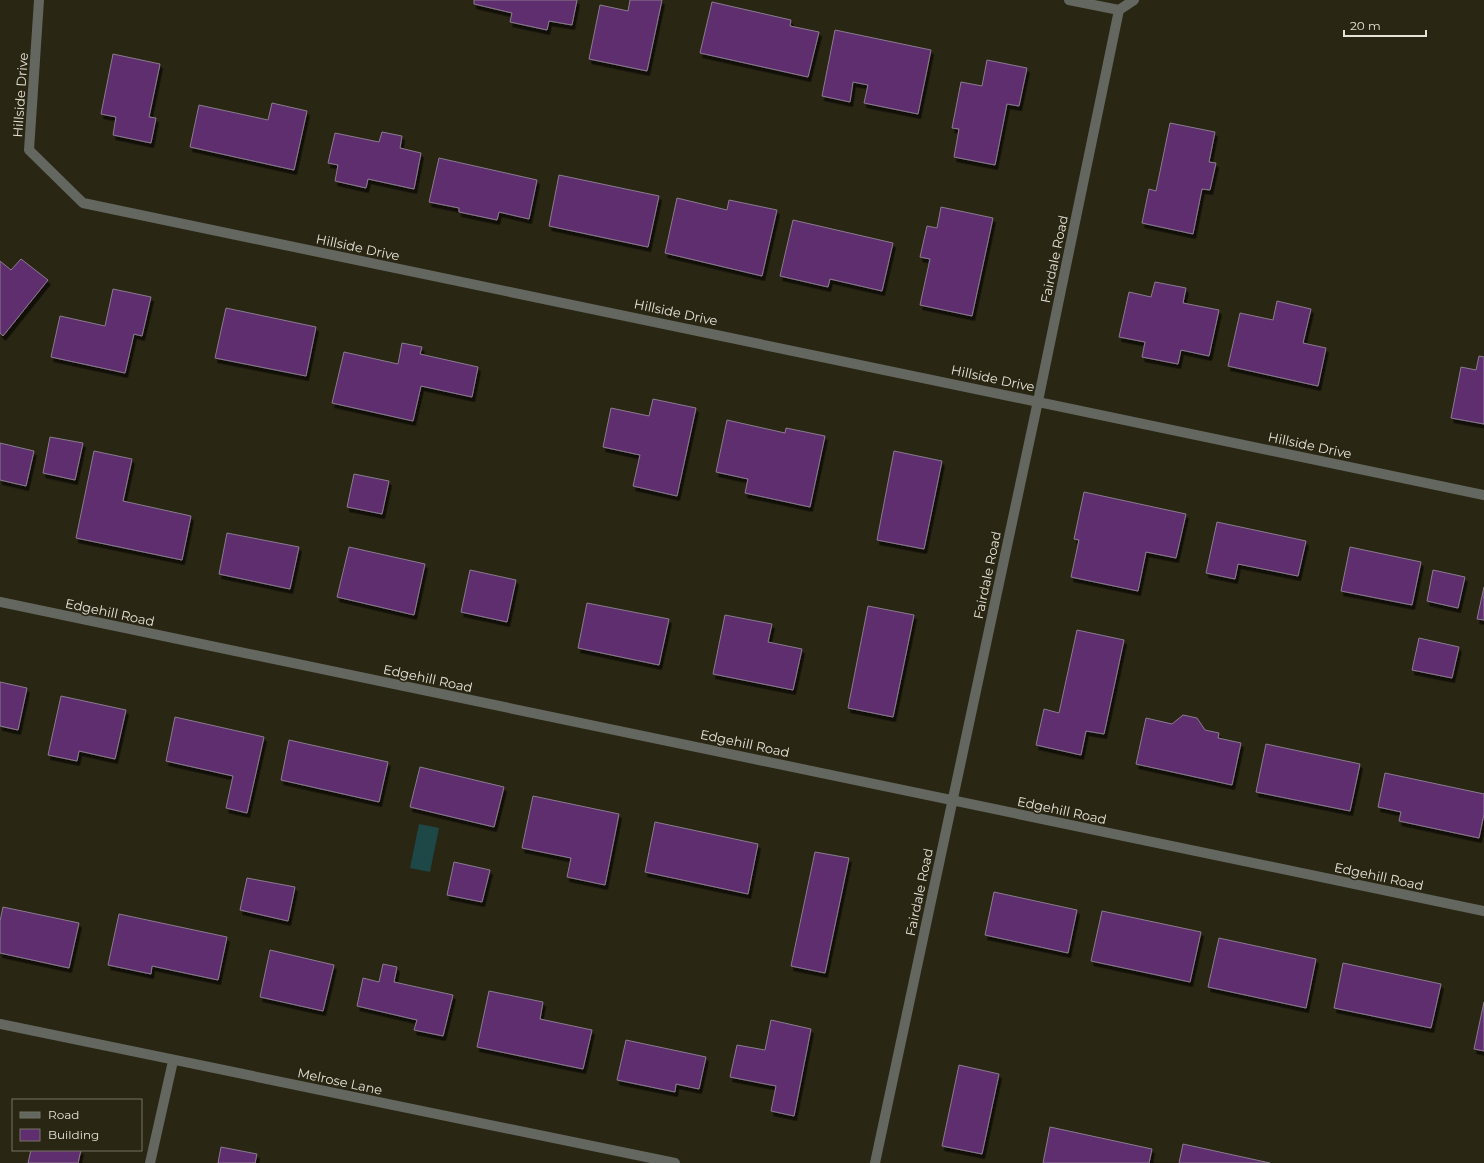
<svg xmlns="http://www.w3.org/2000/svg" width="1484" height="1163" font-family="Montserrat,sans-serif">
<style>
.water{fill:#1e4748}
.building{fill:#5e2e6e;stroke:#897c8e;filter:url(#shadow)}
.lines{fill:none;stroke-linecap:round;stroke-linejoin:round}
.street{stroke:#63675f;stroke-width:10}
.labels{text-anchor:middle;stroke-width:3.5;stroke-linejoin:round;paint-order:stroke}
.street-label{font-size:13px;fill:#e5e3d8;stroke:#2a2614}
</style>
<defs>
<filter id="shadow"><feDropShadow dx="2.5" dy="4.5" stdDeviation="0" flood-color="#0009"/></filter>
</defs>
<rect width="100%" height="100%" fill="#2a2614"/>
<path class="water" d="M419 824 439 828 430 872 410 868Z"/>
<path class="building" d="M474 0H577L572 25 549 21 547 30 510 22 512 13 474 4Z
M630 0H662L647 71 589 59 600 5 628 11Z
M712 2 791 20 790 26 819 32 808 77 700 53Z
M835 30 931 50 918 114 864 103 868 85 853 82 850 102 822 96Z
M113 54 160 64 149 117 156 118 151 143 113 135 116 117 101 114Z
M987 60 1027 68 1019 106 1007 104 995 165 954 157 959 129 952 128 961 82 982 86Z
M272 103 307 111 294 170 190 147 199 105 268 120Z
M1170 123 1215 132 1209 162 1216 163 1210 190 1202 189 1193 234 1142 223 1149 189 1156 191Z
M382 132 402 136 400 148 421 153 414 189 368 179 366 188 335 181 338 165 328 163 335 133 379 142Z
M439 158 537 180 529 219 499 212 497 220 459 212V208L429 202Z
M559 175 659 196 648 247 549 226Z
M677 198 727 210 729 200 777 210 762 276 665 253Z
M941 207 993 218 972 316 920 305 930 259 920 257 927 226 937 228Z
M793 220 893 243 882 291 830 279 828 287 780 276Z
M21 259 48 280 3 336 0 333V261L11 270Z
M1155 282 1186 288 1183 303 1219 310 1209 356 1181 350 1178 364 1142 357 1145 342 1119 337 1129 292 1151 297Z
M113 289 151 297 142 336 134 334 125 373 51 357 60 316 105 326Z
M1277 301 1311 309 1303 343 1326 348 1318 386 1228 366 1240 313 1273 320Z
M226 308 316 327 306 376 215 358Z
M402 343 422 347 420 354 478 367 472 397 421 386 413 421 332 403 344 352 398 364Z
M1479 356 1484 357V424L1451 418 1461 367 1476 370Z
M653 399 696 408 677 496 633 486 640 455 603 447 611 408 649 416Z
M727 420 785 433 786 428 825 436 810 507 745 493 748 479 716 472Z
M50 437 83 443 75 480 43 473Z
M0 443 34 451 26 486 0 480Z
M94 451 132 459 123 501 191 516 182 560 76 538Z
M894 451 942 461 924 549 877 540Z
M354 474 389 481 382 514 347 507Z
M1084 492 1186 514 1176 558 1146 552 1138 591 1071 577 1079 540 1074 539Z
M1217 522 1306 541 1298 576 1238 564 1235 579 1206 573Z
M227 533 299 547 290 589 219 574Z
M349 547 425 564 414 615 337 597Z
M1350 547 1421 562 1412 605 1341 591Z
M470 570 516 580 507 622 461 612Z
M1433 570 1465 577 1458 608 1427 601Z
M1484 587V620L1477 619Z
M587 603 669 619 659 665 578 648Z
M868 606 914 615 893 717 848 708Z
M725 615 772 624 768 642 802 649 793 690 713 674Z
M1077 630 1124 640 1104 734 1086 731 1081 755 1036 745 1044 709 1059 713Z
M1419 638 1459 647 1452 678 1412 670Z
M0 682 27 688 18 730 0 726Z
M61 696 126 710 115 759 79 751 77 761 48 755Z
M1183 715 1197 718 1205 730 1219 733 1218 738 1241 743 1232 785 1136 764 1146 718 1172 724Z
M175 717 264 737 247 813 226 808 233 776 166 761Z
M289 740 388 762 379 802 281 780Z
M1266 744 1360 764 1350 811 1256 792Z
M420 767 504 787 494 827 410 807Z
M1385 773 1484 794V814L1479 838 1399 821 1401 812 1378 807Z
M533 796 619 814 605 885 567 877 571 858 522 848Z
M655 822 758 844 748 894 645 872Z
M815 852 849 858 825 973 791 966Z
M454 862 490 870 482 902 447 895Z
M247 878 295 887 288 921 240 910Z
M994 892 1077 910 1068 953 985 935Z
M3 907 79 923 69 968 0 953V921Z
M1102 911 1201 932 1190 982 1091 961Z
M119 914 227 937 218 980 152 966 151 974 108 965Z
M1219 938 1316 959 1306 1008 1208 987Z
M270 950 334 965 323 1011 260 997Z
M1343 963 1441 984 1431 1028 1334 1008Z
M383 964 397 967 394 982 453 995 443 1036 414 1030 417 1020 357 1006 363 978 379 982Z
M489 991 543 1002 540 1019 592 1030 583 1069 477 1047Z
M1484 1002V1051L1474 1049Z
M771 1020 811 1029 794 1116 771 1111 776 1086 730 1077 737 1045 765 1050Z
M626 1040 706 1057 699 1089 676 1084 675 1092 617 1080Z
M959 1065 999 1074 982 1154 942 1146Z
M1050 1127 1152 1149 1149 1163H1043Z
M1183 1144 1270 1163H1179Z
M221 1147 257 1154 255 1163H218Z
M31 1150H81L78 1163H28Z"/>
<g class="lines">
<path class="street" d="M39 0 29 150 83 203 1484 495
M1069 0 1119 10
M0 602 1484 911
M0 1024 675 1163
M150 1163 173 1061
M875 1163 1038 401 1119 10 1134 0"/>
</g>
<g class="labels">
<g class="street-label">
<text transform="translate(20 95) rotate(-86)" y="5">Hillside Drive</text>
<text transform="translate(358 247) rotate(12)" y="5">Hillside Drive</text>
<text transform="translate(1054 259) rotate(-78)" y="5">Fairdale Road</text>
<text transform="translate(676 312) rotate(12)" y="5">Hillside Drive</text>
<text transform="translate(993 378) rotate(12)" y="5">Hillside Drive</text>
<text transform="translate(1310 445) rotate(12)" y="5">Hillside Drive</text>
<text transform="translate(987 575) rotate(-78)" y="5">Fairdale Road</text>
<text transform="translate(110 612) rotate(12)" y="5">Edgehill Road</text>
<text transform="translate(428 678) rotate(12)" y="5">Edgehill Road</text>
<text transform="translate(745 743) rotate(12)" y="5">Edgehill Road</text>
<text transform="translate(1062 810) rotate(12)" y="5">Edgehill Road</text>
<text transform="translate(1379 876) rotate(12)" y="5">Edgehill Road</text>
<text transform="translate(919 892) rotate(-78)" y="5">Fairdale Road</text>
<text transform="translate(340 1081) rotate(12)" y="5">Melrose Lane</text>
</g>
</g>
<rect x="12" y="1099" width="130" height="52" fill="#2a2614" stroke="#757262"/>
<rect x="20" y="1112" width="20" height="6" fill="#63675f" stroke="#757262"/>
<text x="48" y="1119" font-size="12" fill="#e5e3d8">Road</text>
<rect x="20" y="1129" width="20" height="12" fill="#5e2e6e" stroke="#757262"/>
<text x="48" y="1139" font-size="12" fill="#e5e3d8">Building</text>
<path d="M1344 30v6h82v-6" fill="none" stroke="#e5e3d8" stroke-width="2"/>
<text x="1350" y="30" font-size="12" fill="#e5e3d8" stroke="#2a2614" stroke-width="3" paint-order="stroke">20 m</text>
</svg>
